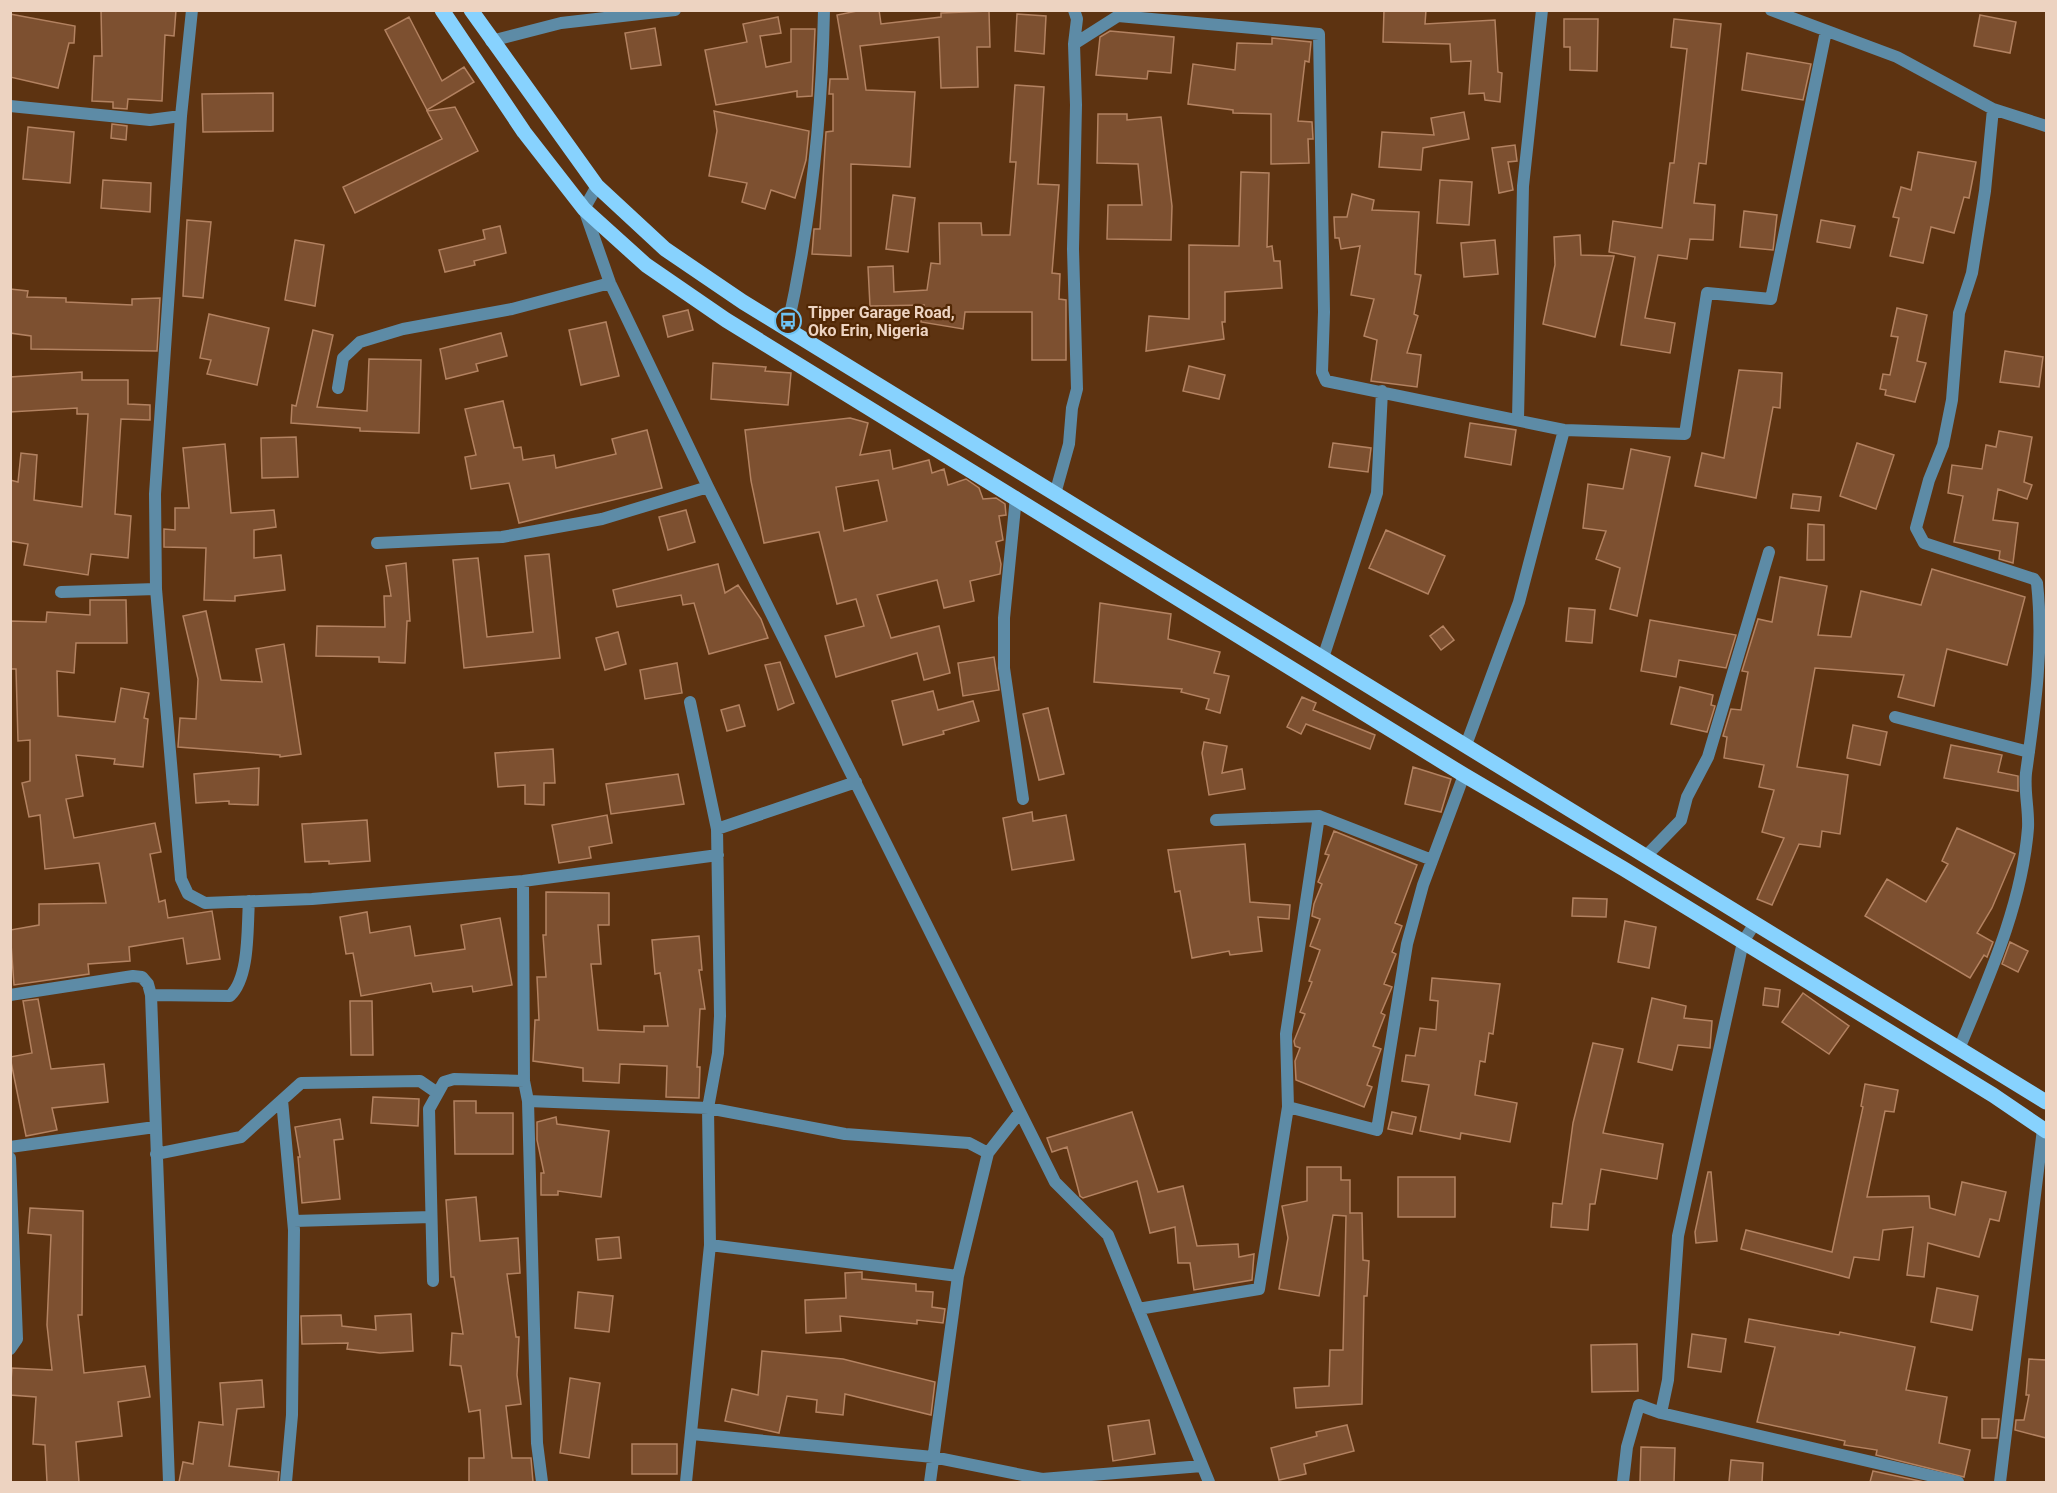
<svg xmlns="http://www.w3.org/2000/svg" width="2057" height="1493" font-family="Roboto,sans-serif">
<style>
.building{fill:#7d5030;stroke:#b38261;stroke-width:1.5;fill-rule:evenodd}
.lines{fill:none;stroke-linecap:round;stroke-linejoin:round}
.street{stroke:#5d8ba6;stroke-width:12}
.primary{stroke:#87d2fe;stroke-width:15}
.labels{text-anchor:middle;stroke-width:4.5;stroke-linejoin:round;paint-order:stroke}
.poi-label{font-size:16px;font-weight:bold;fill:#edd3c1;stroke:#522805;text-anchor:start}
</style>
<rect width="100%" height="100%" fill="#5d3311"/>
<path class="building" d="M101 10H176L174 36 165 35 162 101 128 99 127 109 113 108V102L92 101 94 56H102Z
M862 10H879L881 24 941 17V13L989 11 990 47H977L978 87 941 88 939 37 860 46 866 90 915 92 910 167 851 164V256L812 254 814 229H820L826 132 833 131V94H829L830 79H848L837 15Z
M1384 10H1426L1425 24 1495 20 1498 72 1502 73 1500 102 1485 100 1484 93 1469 94 1471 61 1451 62 1450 44 1383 42Z
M10 14 75 26 74 43H69L58 88 10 77Z
M1017 14 1046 16 1044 54 1015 51Z
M1980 15 2016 22 2010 53 1974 46Z
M409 17 442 81 464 67 474 82 427 110 385 30Z
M778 17 781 33 760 36 766 67 791 62V29H815L812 96 797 97V91L716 105 705 50 747 42 743 24Z
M1564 19H1598L1597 71 1570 70V47H1564Z
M1674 19 1721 24 1706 164 1699 163 1694 203 1715 205 1713 240 1690 239 1687 259 1658 255 1645 318 1675 323 1670 353 1621 345 1635 257 1609 252 1613 221 1662 228 1670 163H1674L1687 49 1671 47Z
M655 28 661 65 631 69 625 33Z
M1110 31 1174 37 1171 73 1148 71 1147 79 1096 75 1100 37Z
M1272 38 1311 42 1309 62 1305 61 1298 121 1312 122 1313 139H1308L1309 163 1271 164V114L1233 113V110L1188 104 1193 64 1235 70 1237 43 1272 44Z
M1747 53 1811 64 1803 100 1742 90Z
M1015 85 1044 87 1038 184 1059 185 1052 273 1060 274 1059 299 1066 300V360H1032V312H965L963 329 921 322 924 305 870 306 868 267 893 266 894 292 927 290 931 263 940 264 939 223H981L982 235H1010L1016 162H1010Z
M273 93V131L203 132 202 94Z
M455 107 478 151 355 213 343 187 442 139 427 111Z
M714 111 809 131 806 160 795 198 771 190 765 209 742 202 747 183 709 176 717 131Z
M1464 112 1469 139 1423 148 1421 170 1379 167 1382 132 1434 135 1431 118Z
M1098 114H1127V120L1161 117 1172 206 1171 240 1107 239 1108 205H1142L1138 164 1097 163Z
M112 124 127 126 126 140 111 138Z
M28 127 74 132 70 183 23 179Z
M1515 145 1517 161 1508 162 1513 190 1499 193 1492 148Z
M1918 152 1976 162 1969 198 1964 197 1954 233 1931 227 1923 263 1890 256 1899 218 1893 217 1901 187 1911 190Z
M1241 172 1269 173 1267 247 1272 246 1274 261H1280L1282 288 1225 292V322H1222L1224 339 1146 351 1149 316 1189 319V245L1239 246Z
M103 180 151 183 150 212 101 208Z
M1440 180 1472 182 1469 225 1437 223Z
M1352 194 1374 200 1372 210 1419 212 1415 274 1421 275 1414 314 1418 316 1407 353 1421 355 1417 387 1371 381 1377 340 1364 336 1374 299 1351 295 1360 246 1341 249 1339 238H1335L1334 217H1347Z
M893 195 915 198 908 252 886 249Z
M1744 211 1777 215 1773 250 1740 247Z
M187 220 211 222 203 298 183 296Z
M1821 220 1855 226 1850 248 1817 242Z
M500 226 506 253 474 261 475 265 445 272 439 250 485 239 483 230Z
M1580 235 1581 255 1614 256 1595 337 1543 324 1555 265 1554 237Z
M295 240 324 245 315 306 285 300Z
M1495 240 1498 274 1464 277 1461 243Z
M10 289 28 291 27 297 66 298V302L132 305V299L160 298 157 351 31 349V336L10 333Z
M1897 308 1927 315 1917 361 1926 363 1915 402 1885 395 1886 390 1880 389 1883 374 1890 375 1898 337 1891 336Z
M688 310 693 330 668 337 663 316Z
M209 314 269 328 257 385 207 374 211 360 200 358Z
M606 322 619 376 581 385 569 330Z
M313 330 333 335 317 407 367 411 369 359 421 360 419 433 360 431V428L291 423 292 405 296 406Z
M501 333 507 356 476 364 478 371 446 379 440 349Z
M2005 351 2043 357 2039 387 2000 382Z
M713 363 766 367 765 371 791 373 788 405 711 399Z
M1189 366 1225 375 1219 399 1183 391Z
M1739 370 1782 373 1780 408 1773 407 1756 498 1695 486 1702 453 1724 458Z
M82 372V380H128V404L150 405V420L121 419 115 514 131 516 128 558 91 554 88 575 24 565 28 544 10 541V480L18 482 21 453 37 455 34 500 82 507 88 414H77V408L10 412V377Z
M503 401 514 448 521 447 523 460 554 455 556 468 616 454 612 439 647 430 662 488 519 523 509 483 471 489 465 457 476 455 465 409Z
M850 418 868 423 860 455 890 450 893 469 929 460 932 473 944 469 948 485 966 479 979 488 983 499 996 498 1005 504 1006 515 999 516 1003 540 996 542 1001 564 1000 574 970 581 974 601 944 608 937 580 877 595 891 638 939 626 950 673 924 680 917 653 836 677 825 636 864 626 856 599 837 604 819 532 764 543 751 481 745 430ZM878 480 887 521 844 531 836 487Z
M1470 423 1516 430 1511 465 1465 457Z
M1999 431 2032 437 2024 482 2032 485 2027 499 1998 489 1993 520 2018 523 2013 563 1999 559 2000 551 1954 542 1963 496 1948 493 1952 465 1982 469 1986 445 1996 447Z
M296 437 298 477 262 478 261 438Z
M1333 443 1371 448 1368 472 1329 467Z
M1857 443 1894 455 1876 509 1840 496Z
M225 444 231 513 274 510 276 527 254 530V558L281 555 285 590 235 596V601L204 600 206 548 164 547V529L175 530V508H189L183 448Z
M1631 449 1670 457 1637 616 1610 609 1620 568 1596 559 1606 531 1583 528 1588 484 1623 489Z
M1793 494 1821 497 1819 511 1791 508Z
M686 510 695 542 668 550 659 517Z
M1808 524 1824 525V560H1807Z
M1386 530 1445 556 1428 594 1369 568Z
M549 554 560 658 464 668 453 560 478 558 487 637 533 632 525 556Z
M406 563 410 621H407L405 663 379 662V657L316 656 317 626 385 627 384 596H391L386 566Z
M718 564 725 593 738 585 761 619 768 638 709 654 694 603 683 605 681 595 617 607 613 590Z
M1932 569 2025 597 2007 665 1947 649 1934 706 1898 697 1904 675 1815 668 1797 767 1848 775 1840 834 1822 831 1820 847 1799 844 1772 905 1757 899 1784 838 1762 832 1774 790 1759 787 1764 765 1724 758 1727 737 1723 736 1731 709 1741 710 1748 672 1742 671 1758 619 1772 622 1780 577 1827 586 1818 635 1851 637 1861 591 1921 605Z
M90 600H126L127 643H76L74 673 57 671 58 716 115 722 121 688 149 693 144 718 148 719 143 767 114 764 115 759 76 755 83 796 66 799 74 838 155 823 161 852 150 854 159 902 165 900 168 918 212 911 220 959 187 964 183 938 129 947 130 961 88 964 89 974 14 985 10 930 39 925V904L106 903 99 863 45 869 40 815 29 817 22 783 30 781V740L18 741 16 669H10V621L46 622 47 612 90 615Z
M1100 603 1171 614 1168 639 1220 652 1214 673 1229 676 1220 713 1206 709 1209 699 1181 692 1182 689 1094 682Z
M1569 608 1595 610 1592 643 1566 641Z
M206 611 221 680 262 682 256 649 284 644 301 754 280 757V755L178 747 180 718 196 719 198 679 183 616Z
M1650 620 1736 635 1726 668 1679 660 1676 677 1641 671Z
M1443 626 1454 640 1441 650 1430 636Z
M618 632 626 664 605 670 596 638Z
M994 657 999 690 963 696 958 663Z
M780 662 794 703 778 710 765 665Z
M677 663 682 693 645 699 640 670Z
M1680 687 1713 695 1711 705 1715 706 1707 732 1671 724Z
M933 691 938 710 973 701 979 721 943 731 944 734 903 745 892 701Z
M1302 697 1316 703 1313 710 1375 735 1370 749 1306 724 1301 734 1287 727Z
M739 705 745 726 727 731 721 710Z
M1048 708 1064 774 1039 780 1023 714Z
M1853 725 1887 732 1880 765 1847 758Z
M1204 742 1227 746 1222 773 1242 769 1245 789 1209 795 1202 753Z
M1951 745 2002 755 1998 772 2018 776V791L1944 778Z
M553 749 555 783H544V805L525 804V785L498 787 495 753Z
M1413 767 1451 779 1441 812 1405 804Z
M259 768 258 805 229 804V801L196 803 194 774Z
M678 774 684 804 611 814 606 784Z
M1032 812 1033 821 1066 815 1074 860 1012 870 1003 818Z
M607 815 612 843 589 847 591 858 559 863 552 825Z
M367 820 370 861 329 864V861L305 862 302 824Z
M1957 828 2015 854 1992 908 1977 933 1993 942 1987 957 1984 955 1970 978 1865 916 1887 879 1926 902 1948 864 1942 861Z
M1334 831 1417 865 1395 923 1402 926 1392 952 1396 954 1384 984 1392 987 1381 1013 1385 1015 1373 1046 1381 1049 1367 1085 1372 1087 1364 1107 1296 1080 1295 1061 1300 1048 1295 1046 1294 1041 1305 1014 1300 1012 1312 982 1309 981 1320 950 1310 946 1320 919 1312 916 1314 904 1322 884 1318 882 1329 855 1325 854Z
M1245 844 1250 902 1290 905 1289 919 1258 917 1262 951 1230 955 1229 951 1192 958 1180 891 1175 892 1168 850Z
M546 892 609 893V925H598L601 964H591L598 1030 644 1032V1026H668L660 973 655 974 652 940 699 936 702 970H699L705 1009H700L697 1067H700L699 1098 666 1097 667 1066 620 1064 619 1083 583 1081V1068L533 1061 535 1020H539L537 977H546L543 935H546Z
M1573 898 1607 899 1606 917 1572 916Z
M367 912 370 933 410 926 415 956 465 949 461 925 500 918 512 985 473 992 472 986 433 992 431 983 361 996 353 953 346 954 340 917Z
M1625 921 1656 927 1649 968 1618 962Z
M2010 942 2028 951 2018 972 2002 964Z
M1432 978 1500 984 1493 1034 1489 1033 1485 1062 1480 1061 1475 1095 1517 1103 1510 1142 1461 1133 1460 1139 1420 1131 1429 1085 1402 1081 1406 1055 1415 1056 1420 1028 1436 1030 1438 1001 1430 1000Z
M1765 988 1780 990 1778 1007 1763 1005Z
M1803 993 1849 1026 1829 1054 1782 1022Z
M1652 998 1686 1006 1684 1018 1712 1021 1710 1048 1678 1045 1672 1070 1638 1062Z
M38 999 51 1069 104 1064 108 1102 52 1108 57 1130 26 1136 10 1057 32 1053 23 1001Z
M350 1001H372L373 1055H351Z
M1593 1043 1623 1049 1603 1133 1663 1144 1657 1179 1601 1169 1595 1204H1590L1588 1230 1551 1227 1553 1203 1562 1204 1573 1123Z
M1865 1084 1898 1090 1894 1112 1885 1111 1867 1197 1929 1196 1930 1208 1955 1215 1962 1182 2006 1192 1999 1221 1990 1219 1979 1257 1928 1243 1924 1277 1907 1275 1913 1227 1883 1230 1879 1260 1854 1257 1849 1278 1741 1249 1746 1230 1832 1252 1863 1107 1861 1106Z
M373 1097 419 1099 418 1126 371 1123Z
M454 1101H476V1113H513V1154H455Z
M1132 1112 1158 1192 1183 1186 1197 1246 1238 1244 1239 1257 1254 1254 1252 1280 1194 1290 1190 1263H1178L1175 1227 1150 1233 1137 1181 1083 1198 1080 1196 1067 1147 1052 1152 1047 1138Z
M1392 1112 1416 1117 1412 1134 1388 1129Z
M556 1117 557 1124 609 1131 601 1197 558 1191V1195H541V1173H544L537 1140V1122Z
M340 1119 343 1139 334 1140 340 1199 302 1203 298 1157H300L295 1127Z
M1307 1167H1341V1180H1350V1213H1362L1363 1260 1369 1261 1367 1296H1364L1362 1404 1296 1408 1294 1388 1329 1386 1330 1350H1343L1346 1216 1333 1215 1319 1296 1279 1289 1288 1238 1282 1206 1307 1201Z
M1708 1172H1711L1717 1241 1696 1243 1695 1232Z
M1398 1177H1455V1217H1398Z
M476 1197 480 1241 518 1238 520 1273 507 1274 516 1337H519L517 1375 521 1404 506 1406 512 1458H531L533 1482H469V1458H484L480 1410 469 1412 461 1366 450 1365 452 1333 463 1334 454 1277H451L446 1200Z
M30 1208 83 1211 82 1315H78L84 1373 145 1366 150 1397 118 1402 122 1436 76 1442 79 1482H47L45 1445 33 1444 36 1397 10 1395 12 1368 52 1370 47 1325 51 1235 28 1233Z
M619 1237 621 1258 598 1260 596 1239Z
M862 1272V1279L916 1284V1291L933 1292 932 1307 945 1309 943 1323 917 1320V1324L840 1316 841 1331 806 1333 805 1300 846 1298 845 1273Z
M1937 1288 1978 1296 1972 1330 1931 1322Z
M578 1292 613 1296 609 1332 575 1328Z
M411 1314 413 1351 380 1353 347 1349 348 1343 302 1344 301 1316 341 1315 342 1326 376 1330 375 1316Z
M1749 1319 1839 1335 1840 1332 1915 1347 1906 1390 1947 1397 1939 1443 1970 1450 1964 1477 1876 1455 1877 1450 1844 1445 1845 1441 1757 1422 1775 1347 1745 1342Z
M1692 1334 1726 1339 1721 1372 1688 1367Z
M1637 1344 1638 1391 1592 1392 1591 1345Z
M762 1351 843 1359 935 1382 931 1415 845 1394 843 1415 816 1412 817 1400 787 1396 779 1433 725 1421 732 1389 758 1395Z
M2029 1359 2046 1360V1438L2015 1430 2016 1420H2024L2029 1395H2026Z
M570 1378 600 1383 589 1458 560 1453Z
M262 1380 264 1407 237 1409 229 1466 279 1472 278 1482H179L183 1462 193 1464 199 1422 223 1425 220 1383Z
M1982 1419H1999L1997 1438H1982Z
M1149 1420 1155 1454 1113 1461 1108 1426Z
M1347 1425 1354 1451 1304 1464 1306 1474 1279 1480 1271 1448 1317 1436 1316 1432Z
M632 1444H677V1474H632Z
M1641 1447 1675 1448 1674 1482H1640Z
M1731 1460 1763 1463 1762 1482H1729Z
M1873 1471 1924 1482H1870Z"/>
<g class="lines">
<path class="street" d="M192 10 181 116 155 494 156 589 181 879 188 894 205 903 312 899 523 881 718 855
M1771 10 1897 57 1993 109 2046 126
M491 41 561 23 675 10
M1074 44 1118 16 1319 34 1324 312 1322 372 1326 381 1564 430 1685 434 1707 293 1771 299 1826 31
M10 106 150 120 181 116
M597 186 584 209 610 283 708 487 1055 1182 1108 1235 1209 1482
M787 329C810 226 822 117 824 10
M338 388 343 358 360 342 403 329 512 309 610 283
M1518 419 1523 186 1542 10
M1055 494 1069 444 1072 408 1077 389 1073 249 1076 105 1074 44 1077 19 1074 10
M1016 497 1004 618V668L1023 799
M377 543 502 537 602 519 708 487
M61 592 156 589
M1323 658 1377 493 1382 391
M1895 717 2029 752
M1466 745 1519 602 1564 430
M1319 816 1286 1034 1288 1107 1377 1130 1407 944 1423 885 1464 775
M1216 820 1319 816 1432 860
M717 829 856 782
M1646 856 1681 820 1687 797 1708 757 1769 552
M523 881 524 1081 528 1101 537 1443 542 1482
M10 995 133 976 142 977 148 984 151 995 169 1482
M151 995 230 996C250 977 247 928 249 901
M1959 1049C1988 979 2022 905 2028 828 2029 809 2024 792 2026 773 2035 709 2044 647 2037 583L2034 579 1924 543 1916 528 1929 480 1943 445 1952 400 1959 313 1972 273 1985 191 1993 109
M282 1100 294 1230 292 1415 286 1482
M528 1101 708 1108 845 1134 969 1143 988 1153
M10 1147 155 1127
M156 1154 241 1137 301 1083 420 1081 436 1092
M10 1158 17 1339 10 1349
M294 1221 431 1217
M710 1245 958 1276
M433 1281 429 1109 444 1082 454 1079 524 1081
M1138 1309 1259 1289 1288 1107
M1661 1413 1668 1380 1678 1236 1743 942 1755 923
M692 1434 933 1457 1042 1479 1202 1466
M686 1482 710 1245 708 1108 718 1053 720 1016 717 829 690 702
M930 1482 958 1276 988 1153 1020 1112
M1623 1482 1627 1447 1639 1405 1661 1413 1958 1482
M2000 1482 2043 1129"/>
<path class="primary" d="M442 10 524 132 584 209 646 265 726 320 1464 775 1624 869 1993 1095 2046 1131
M471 10 597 186 665 249 743 302 2046 1102"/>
</g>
<defs>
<symbol id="bus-ring" viewBox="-11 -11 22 22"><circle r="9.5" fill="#522805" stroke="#6dc2f3" stroke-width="1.5"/><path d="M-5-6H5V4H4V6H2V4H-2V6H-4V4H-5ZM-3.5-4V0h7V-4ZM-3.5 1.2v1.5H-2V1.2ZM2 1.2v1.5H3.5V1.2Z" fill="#6dc2f3"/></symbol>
</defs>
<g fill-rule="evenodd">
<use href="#bus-ring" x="773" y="306" width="30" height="30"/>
</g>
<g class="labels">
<g class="poi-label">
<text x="808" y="318">Tipper Garage Road,<tspan x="808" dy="18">Oko Erin, Nigeria</tspan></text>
</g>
</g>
<rect width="2057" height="1493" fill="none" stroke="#edd3c1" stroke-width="24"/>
</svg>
